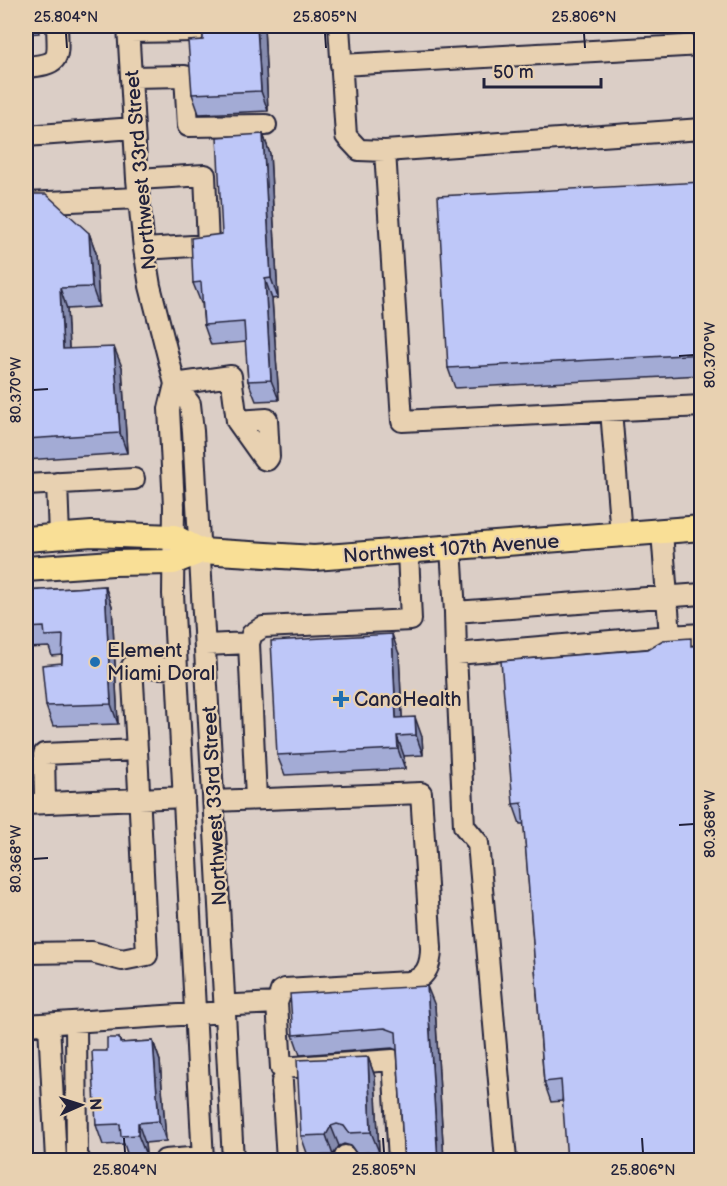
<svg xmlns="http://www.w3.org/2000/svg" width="727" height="1186" font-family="'Balsamiq Sans',sans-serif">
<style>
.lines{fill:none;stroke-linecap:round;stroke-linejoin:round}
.minor-casing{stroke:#22223b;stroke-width:24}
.major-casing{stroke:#22223b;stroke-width:28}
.minor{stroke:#e8d1b1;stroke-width:20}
.major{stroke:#f9df96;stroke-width:24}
.wall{fill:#a3abd5;stroke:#22223b;stroke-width:1.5}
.shaded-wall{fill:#858bae;stroke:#22223b;stroke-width:1.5}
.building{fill:#bec7f8;stroke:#22223b;stroke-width:1.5}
.ticks{fill:none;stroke:#22223b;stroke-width:2}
.poi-dot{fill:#1f6fb2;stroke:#e8d1b1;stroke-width:2}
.labels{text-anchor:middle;stroke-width:4.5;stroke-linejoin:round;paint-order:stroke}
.street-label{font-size:20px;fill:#22223b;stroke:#e8d1b1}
.poi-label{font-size:20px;fill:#22223b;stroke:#e8d1b1;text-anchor:start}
.neatline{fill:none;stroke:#22223b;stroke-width:2}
.ticks-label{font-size:15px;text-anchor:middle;fill:#22223b}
</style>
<rect width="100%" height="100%" fill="#dbcec6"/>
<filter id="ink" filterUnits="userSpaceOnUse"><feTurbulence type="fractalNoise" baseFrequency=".0167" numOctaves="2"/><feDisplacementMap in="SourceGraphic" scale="12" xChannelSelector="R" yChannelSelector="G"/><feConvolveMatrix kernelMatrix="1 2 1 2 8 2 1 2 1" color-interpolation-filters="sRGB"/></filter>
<g filter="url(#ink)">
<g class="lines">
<defs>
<path id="minor" d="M128 26 137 179 144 249 150 286 175 384 190 404 193 431 233 1160
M339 26 346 136 359 150 385 151 702 129
M129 32 196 31
M341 65 702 45
M26 67C62 64 58 59 57 26
M131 77 185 76 188 126 266 125
M26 136 134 128
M385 151 402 421 702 406
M137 179 205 175 208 245 144 249
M26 203 138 198
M175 384 169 409 174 506 173 594 203 1160
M175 384 231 376 237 421 264 459 267 460 269 457 267 419 237 421
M611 410 621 535
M57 483 59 536
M26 485 134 479
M451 548 455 612 456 654 670 636 662 532
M455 612 702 594
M670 636 702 634
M249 643 256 799
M206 645 249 643 252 634 263 627 411 620 408 552
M456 654 464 826 478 843 506 1160
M137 750 132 666 177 669
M214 801 421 793 431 948C431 965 426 979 408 982L285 989 281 991 277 1003 281 1068 393 1060 399 1160
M26 804 184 797
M26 953 92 952 122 960 147 955 137 750 44 754 45 803
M225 1004 236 1005 277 1003
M76 1022 77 1156 80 1160
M49 1024 56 1160
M26 1025 225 1012
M282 1082 287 1160
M345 1156V1160
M165 1160 203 1157"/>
<path id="major" d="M26 539 92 534 174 537 201 551 314 558 702 528
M26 569 113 563 173 562 201 551"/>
</defs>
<use href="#minor" class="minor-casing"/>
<use href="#major" class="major-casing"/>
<use href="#minor" class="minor"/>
<use href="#major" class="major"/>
</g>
<path class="wall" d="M26 26H38L39 33 26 34Z
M203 26H264L268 111 199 114 192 94 203 40Z
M263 134 270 154 278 298 272 299 279 400 256 401 248 381 246 342 211 345 204 325 202 303H201L193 283 222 234Z
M702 182V375L455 388 448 368Z
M26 194 89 233 96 253 99 307 67 309 69 349 122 367 127 453 26 460Z
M105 586 112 606 118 724 53 726 46 706 62 663V655L52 656 49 647 26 648V591Z
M648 649 562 1101 551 1102 544 1082 524 824H520L513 804Z
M399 654 402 718 422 737 423 755 404 756 405 769 285 775 277 755Z
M435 1006 444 1161H404L397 1050 392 1048 300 1055 293 1035Z
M119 1038 121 1043 153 1041 160 1061 166 1141 145 1143 146 1155 128 1156 124 1144 103 1145 96 1125 107 1051Z
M368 1057 375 1077 379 1152 356 1153 351 1146 344 1144 339 1146 333 1155 308 1156 301 1136Z"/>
<path class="shaded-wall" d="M257 26H264L268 111 261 91Z
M263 134 270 154 278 298 271 278Z
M89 233 96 253 99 307 92 287Z
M265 279 272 299 279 400 271 380Z
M60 288 67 309 70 369 63 349Z
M114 347 122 367 127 453 120 433Z
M105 586 112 606 118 724 111 704Z
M392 634 399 654 403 736 396 718Z
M415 717 422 737 423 755 416 735Z
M397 736 404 756 405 769 398 749Z
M427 986 435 1006 444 1161H438Z
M153 1041 160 1061 166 1141 159 1121Z
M368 1057 375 1077 379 1152 371 1132Z
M138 1123 145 1143 146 1155 138 1135Z
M331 1126 339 1146 333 1155 326 1135Z"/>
<path class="building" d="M203 26H257L261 91 192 94 188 41 203 40Z
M263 134 271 278 265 279 271 380 248 381 244 322 204 325 201 282 193 283 191 238 222 234 217 137Z
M702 182V354L448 368 438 196Z
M26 194H46L89 233 92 287 60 288 63 349 114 347 120 433 26 439Z
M105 586 111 704 46 706 42 665 62 663 63 635 45 636 44 627 26 628V591Z
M392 634 396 718 415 717 416 735 397 736 398 749 277 755 271 641Z
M691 638V646L702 645V1161H567L561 1080 544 1082 522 803 513 804 501 661 648 649 663 640Z
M427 986 438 1161H404L396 1032 385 1028 293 1035 290 994Z
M107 1038H119L120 1043 153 1041 159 1121 138 1123V1135L121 1136 120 1124 96 1125 92 1051H107Z
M368 1057 371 1132 349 1133 344 1126 337 1124 331 1126 326 1135 301 1136 297 1060Z"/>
</g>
<path class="ticks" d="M66 33 67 48M325 33 326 48M584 33 585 48M679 356 694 355M33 390 48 389M679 825 694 824M33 859 48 858M124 1138 125 1153M383 1138 384 1153M642 1138 643 1153"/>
<g class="poi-dot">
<circle cx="95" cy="662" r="6"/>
<path d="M338 690h6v6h6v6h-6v6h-6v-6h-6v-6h6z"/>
</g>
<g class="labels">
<g class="street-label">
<text transform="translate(140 170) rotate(-95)" y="7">Northwest 33rd Street</text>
<text transform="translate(451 548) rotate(-4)" y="7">Northwest 107th Avenue</text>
<text transform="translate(214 806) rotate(-93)" y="7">Northwest 33rd Street</text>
</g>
<g class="poi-label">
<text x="107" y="657">Element<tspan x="107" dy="23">Miami Doral</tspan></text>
<text x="354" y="706">CanoHealth</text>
</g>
</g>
<rect width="727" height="1186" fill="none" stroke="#e8d1b1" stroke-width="66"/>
<g transform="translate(81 1105) rotate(87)" stroke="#e8d1b1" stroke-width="4.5" paint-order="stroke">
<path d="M0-4.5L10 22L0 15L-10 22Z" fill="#22223b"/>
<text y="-9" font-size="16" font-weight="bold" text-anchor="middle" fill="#22223b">N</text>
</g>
<path d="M484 78v9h117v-9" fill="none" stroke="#22223b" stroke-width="3"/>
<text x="493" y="78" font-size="18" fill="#22223b" stroke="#e8d1b1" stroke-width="4.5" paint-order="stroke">50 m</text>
<rect x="33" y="33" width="661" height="1120" class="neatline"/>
<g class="ticks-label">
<text x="66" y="22">25.804°N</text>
<text x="325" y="22">25.805°N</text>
<text x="584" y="22">25.806°N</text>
<text transform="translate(710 355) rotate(-90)" y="5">80.370°W</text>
<text transform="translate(16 390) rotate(-90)" y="5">80.370°W</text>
<text transform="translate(710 824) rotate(-90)" y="5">80.368°W</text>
<text transform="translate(16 859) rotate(-90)" y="5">80.368°W</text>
<text x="125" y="1175">25.804°N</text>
<text x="384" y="1175">25.805°N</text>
<text x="643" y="1175">25.806°N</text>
</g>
</svg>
